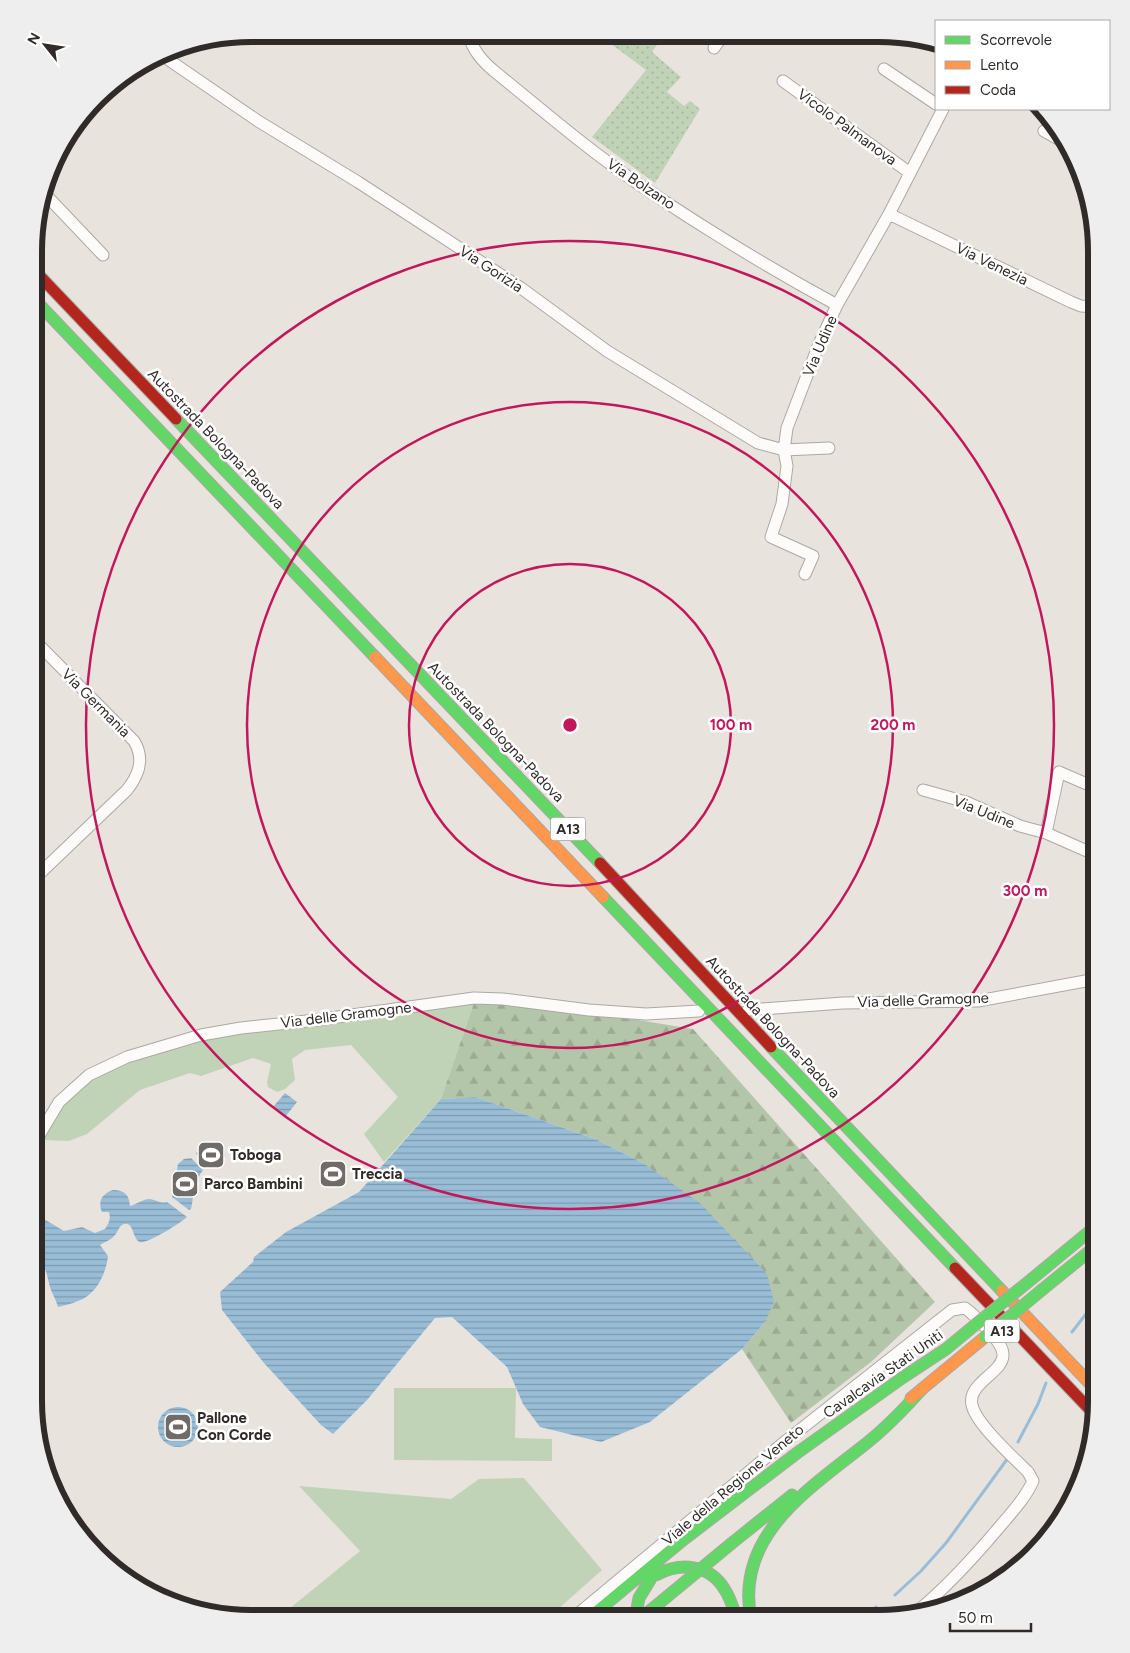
<svg xmlns="http://www.w3.org/2000/svg" width="1130" height="1653" font-family="Figtree,sans-serif">
<style>
.green{fill:#c1d3b6}
.forest{fill:url(#forest-firs)}
.park{fill:url(#park-dots)}
.water{fill:url(#water-rules)}
.lines{fill:none;stroke-linecap:round;stroke-linejoin:round}
.stream{stroke:#99bdd7;stroke-width:3}
.street-casing{stroke:#aca8a4;stroke-width:13}
.fast-casing{stroke:#aca8a4;stroke-width:13}
.slow-casing{stroke:#aca8a4;stroke-width:13}
.jam-casing{stroke:#aca8a4;stroke-width:13}
.street{stroke:#fcfbfa;stroke-width:11}
.fast{stroke:#63d668;stroke-width:11}
.slow{stroke:#ff974d;stroke-width:11}
.jam{stroke:#b3261e;stroke-width:11}
.fast-bridge-casing{stroke:#aca8a4;stroke-width:13;stroke-linecap:butt}
.fast-bridge{stroke:#63d668;stroke-width:11}
.ring{fill:none;stroke:#c2185b;stroke-width:2.5}
.labels{text-anchor:middle;dominant-baseline:central;stroke-width:5;stroke-linejoin:round;paint-order:stroke}
.shield{fill:#fff;stroke:#6e6b68;stroke-width:1}
.shield-label{font-size:14px;font-weight:bold;fill:#302b28}
.street-label{font-size:15px;fill:#302b28;stroke:#fff}
.poi-label{font-size:15px;font-weight:bold;fill:#302b28;stroke:#fff;text-anchor:start}
.rim{fill:none;stroke:#302b28;stroke-width:6}
.centre{fill:#c2185b;stroke:#fff;stroke-width:2.5}
.ring-label{font-size:15px;text-anchor:middle;font-weight:bold;fill:#c2185b;stroke:#fff;stroke-width:5;stroke-linejoin:round;paint-order:stroke}
</style>
<defs>
<pattern id="forest-firs" width="22" height="20" patternUnits="userSpaceOnUse" patternTransform="scale(1.25)"><rect width="22" height="20" fill="#b4c6a9"/><path d="M5 1l3.5 6h-7zM16 11l3.5 6h-7z" fill="#9baa91"/></pattern>
<pattern id="park-dots" width="8" height="8" patternUnits="userSpaceOnUse" patternTransform="scale(1.25)"><rect width="8" height="8" fill="#c1d3b6"/><path d="M2 2h.1M6 6h.1" fill="none" stroke="#a6b59c" stroke-width="1.8" stroke-linecap="round"/></pattern>
<pattern id="water-rules" width="6" height="5" patternUnits="userSpaceOnUse" patternTransform="scale(1.25)"><rect width="6" height="5" fill="#99bdd7"/><path d="M0 2.5h6" fill="none" stroke="#7d9aae"/></pattern>
</defs>
<rect width="100%" height="100%" fill="#e9e3de"/>
<path class="green" d="M475 1000 441 1099 384 1162 364 1134 398 1097 351 1045 305 1050 292 1059 295 1080 285 1089 277 1092 268 1087 267 1082 271 1064 253 1058 201 1076 190 1073 140 1090 87 1134 69 1141 43 1140 64 1105 90 1079 127 1054 202 1036Z
M394 1388H516L515 1438 552 1439V1461L394 1460Z
M524 1478 602 1570 548 1618H278L360 1551 299 1486 451 1499 479 1479Z"/>
<path class="forest" d="M475 1000 534 1003 693 1029 935 1302 871 1362 791 1423 742 1349 765 1322 643 1163 595 1139 475 1097 441 1099Z"/>
<path class="park" d="M599 35H658L662 38 652 52 681 77 667 92 684 106 690 101 700 109 655 183 592 137 646 70Z"/>
<path class="water" d="M285 1093 297 1102 285 1117 273 1107Z
M475 1097 595 1139 643 1163 700 1203 767 1274 774 1302 765 1322 742 1349 650 1422 601 1442 540 1427 523 1404 507 1367 452 1317 435 1318 367 1400 333 1434 321 1425 264 1363 222 1310 220 1292 253 1262 254 1257 286 1232 359 1192 441 1099Z
M224 1145 225 1157H219L202 1163 196 1153 212 1146Z
M191 1158 203 1170C192 1185 195 1192 191 1209L189 1210 172 1197 178 1164 184 1159Z
M329 1163 344 1171 336 1185 321 1177Z
M113 1190C125 1190 129 1195 130 1206 137 1204 143 1199 150 1199 157 1200 160 1204 167 1202L187 1217C182 1222 146 1245 140 1242 132 1239 134 1221 124 1224 118 1226 118 1233 114 1236 111 1240 104 1242 100 1245L108 1256C106 1274 96 1295 78 1301 71 1304 65 1305 58 1307 56 1299 52 1294 50 1287 46 1273 48 1268 34 1259V1213L64 1231 82 1227 95 1233 105 1229C109 1223 111 1219 109 1212H102C97 1201 103 1193 113 1190Z
M158 1427a20 20 0 1 1 40 0a20 20 0 1 1-40 0Z"/>
<g class="lines">
<path class="stream" d="M1072 1332 1096 1301
M1018 1442 1038 1404 1046 1383
M895 1595 921 1571 946 1543 1008 1458
M861 1619 876 1607"/>
<g class="street-casing">
<path id="street" d="M468 34C473 50 481 60 494 71 541 109 587 149 637 183 702 227 769 268 837 305
M714 48 723 35
M163 56 258 121 358 182 521 288 607 351 758 443 784 450 829 448
M884 69 936 104
M783 81 910 173
M1044 131 1062 141
M45 194 103 255
M889 214 1071 302 1081 306 1096 307
M805 574 813 556 771 537 782 504 787 466 784 450 787 428 819 344 837 305 889 214 943 109
M923 790 966 802 1020 826 1046 833 1096 855
M1046 833 1059 772 1096 788
M35 878 127 790C139 775 145 759 134 741L35 641
M748 1010 843 1003 978 1001 1096 979
M34 1144 59 1102 89 1075 127 1057 201 1035 241 1028 316 1020 474 998 503 999 589 1010 646 1014 699 1011
M573 1618 787 1440 952 1310 965 1308C975 1315 982 1324 990 1332 995 1338 1003 1346 1003 1355 1003 1373 967 1383 972 1405 976 1424 1013 1457 1028 1472L1033 1481C1026 1497 1013 1511 1002 1524 976 1555 950 1584 919 1610"/>
</g>
<g class="fast-casing">
<path id="fast" d="M36 301 375 657
M176 419 600 863
M603 897 955 1268
M771 1047 1002 1291
M1033 1278 1096 1226
M1043 1289 1096 1246
M732 1543 792 1495
M656 1575C680 1562 710 1564 725 1590 731 1599 733 1609 737 1619
M589 1618 683 1540 797 1453 902 1378 946 1349 975 1325
M635 1619 639 1598 650 1580
M751 1619C734 1534 811 1488 868 1442 888 1426 905 1408 922 1389"/>
</g>
<g class="slow-casing">
<path id="slow" d="M375 657 603 897
M1002 1291 1096 1390
M911 1398 985 1337"/>
</g>
<g class="jam-casing">
<path id="jam" d="M36 272 176 419
M600 863 771 1047
M955 1268 1096 1416"/>
</g>
<use href="#street" class="street"/>
<use href="#fast" class="fast"/>
<use href="#slow" class="slow"/>
<use href="#jam" class="jam"/>
<g class="fast-bridge-casing">
<path id="fast-bridge" d="M975 1325 1033 1278
M985 1337 1043 1289
M640 1619 732 1543"/>
</g>
<use href="#fast-bridge" class="fast-bridge"/>
</g>
<g class="ring">
<circle cx="570" cy="725" r="161"/>
<circle cx="570" cy="725" r="323"/>
<circle cx="570" cy="725" r="484"/>
</g>
<defs>
<g id="stadium-square" transform="scale(1.4375)"><rect x="-9" y="-9" width="18" height="18" rx="4" fill="#716b68" stroke="#fff"/><path d="M0-5a6.5 5 0 1 0 0 10a6.5 5 0 1 0 0-10ZM-3.5-1.8h7v3.6h-7Z" fill="#fff"/></g>
</defs>
<g fill-rule="evenodd">
<use href="#stadium-square" x="211" y="1155"/>
<use href="#stadium-square" x="333" y="1174"/>
<use href="#stadium-square" x="185" y="1184"/>
<use href="#stadium-square" x="178" y="1427"/>
</g>
<g class="labels">
<g class="shield">
<rect x="550.5" y="817.5" width="35" height="23" rx="4"/>
<rect x="984.5" y="1319.5" width="35" height="23" rx="4"/>
</g>
<g class="shield-label">
<text x="568" y="829">A13</text>
<text x="1002" y="1331">A13</text>
</g>
<g class="street-label">
<text transform="translate(847 127) rotate(36)">Vicolo Palmanova</text>
<text transform="translate(641 184) rotate(34)">Via Bolzano</text>
<text transform="translate(992 264) rotate(26)">Via Venezia</text>
<text transform="translate(491 269) rotate(33)">Via Gorizia</text>
<text transform="translate(820 346) rotate(-67)">Via Udine</text>
<text transform="translate(216 439) rotate(46)">Autostrada Bologna-Padova</text>
<text transform="translate(96 703) rotate(45)">Via Germania</text>
<text transform="translate(496 732) rotate(46)">Autostrada Bologna-Padova</text>
<text transform="translate(984 812) rotate(22)">Via Udine</text>
<text transform="translate(923 1000) rotate(-2)">Via delle Gramogne</text>
<text transform="translate(346 1015) rotate(-7)">Via delle Gramogne</text>
<text transform="translate(773 1027) rotate(47)">Autostrada Bologna-Padova</text>
<text transform="translate(883 1374) rotate(-35)">Cavalcavia Stati Uniti</text>
<text transform="translate(733 1485) rotate(-40)">Viale della Regione Veneto</text>
</g>
<g class="poi-label">
<text x="230" y="1155">Toboga</text>
<text x="352" y="1174">Treccia</text>
<text x="204" y="1184">Parco Bambini</text>
<text x="197" y="1418">Pallone<tspan x="197" dy="17">Con Corde</tspan></text>
</g>
</g>
<path d="M0 0H1130V1653H0ZM251 42H879A209 209 0 0 1 1088 251V1401A209 209 0 0 1 879 1610H251A209 209 0 0 1 42 1401V251A209 209 0 0 1 251 42Z" fill="#eee" fill-rule="evenodd"/>
<path class="rim" d="M251 42H879A209 209 0 0 1 1088 251V1401A209 209 0 0 1 879 1610H251A209 209 0 0 1 42 1401V251A209 209 0 0 1 251 42Z"/>
<circle cx="570" cy="725" r="8" class="centre"/>
<g class="ring-label">
<text x="731" y="730">100 m</text>
<text x="893" y="730">200 m</text>
<text x="1025" y="896">300 m</text>
</g>
<rect x="935" y="20" width="175" height="90" fill="#ffffff" stroke="#acaaa9"/>
<rect x="945" y="36" width="25" height="8" fill="#63d668" stroke="#acaaa9"/>
<text x="980" y="45" font-size="15" fill="#302b28">Scorrevole</text>
<rect x="945" y="61" width="25" height="8" fill="#ff974d" stroke="#acaaa9"/>
<text x="980" y="70" font-size="15" fill="#302b28">Lento</text>
<rect x="945" y="86" width="25" height="8" fill="#b3261e" stroke="#acaaa9"/>
<text x="980" y="95" font-size="15" fill="#302b28">Coda</text>
<g transform="translate(45 45) rotate(300)" stroke="#ffffff" stroke-width="4" paint-order="stroke">
<path d="M0-4L9 19L0 12L-9 19Z" fill="#302b28"/>
<text y="-8" font-size="14" font-weight="bold" text-anchor="middle" fill="#302b28">N</text>
</g>
<path d="M950 1623v8h81v-8" fill="none" stroke="#302b28" stroke-width="2.5"/>
<text x="958" y="1623" font-size="15" fill="#302b28" stroke="#ffffff" stroke-width="4" paint-order="stroke">50 m</text>
</svg>
